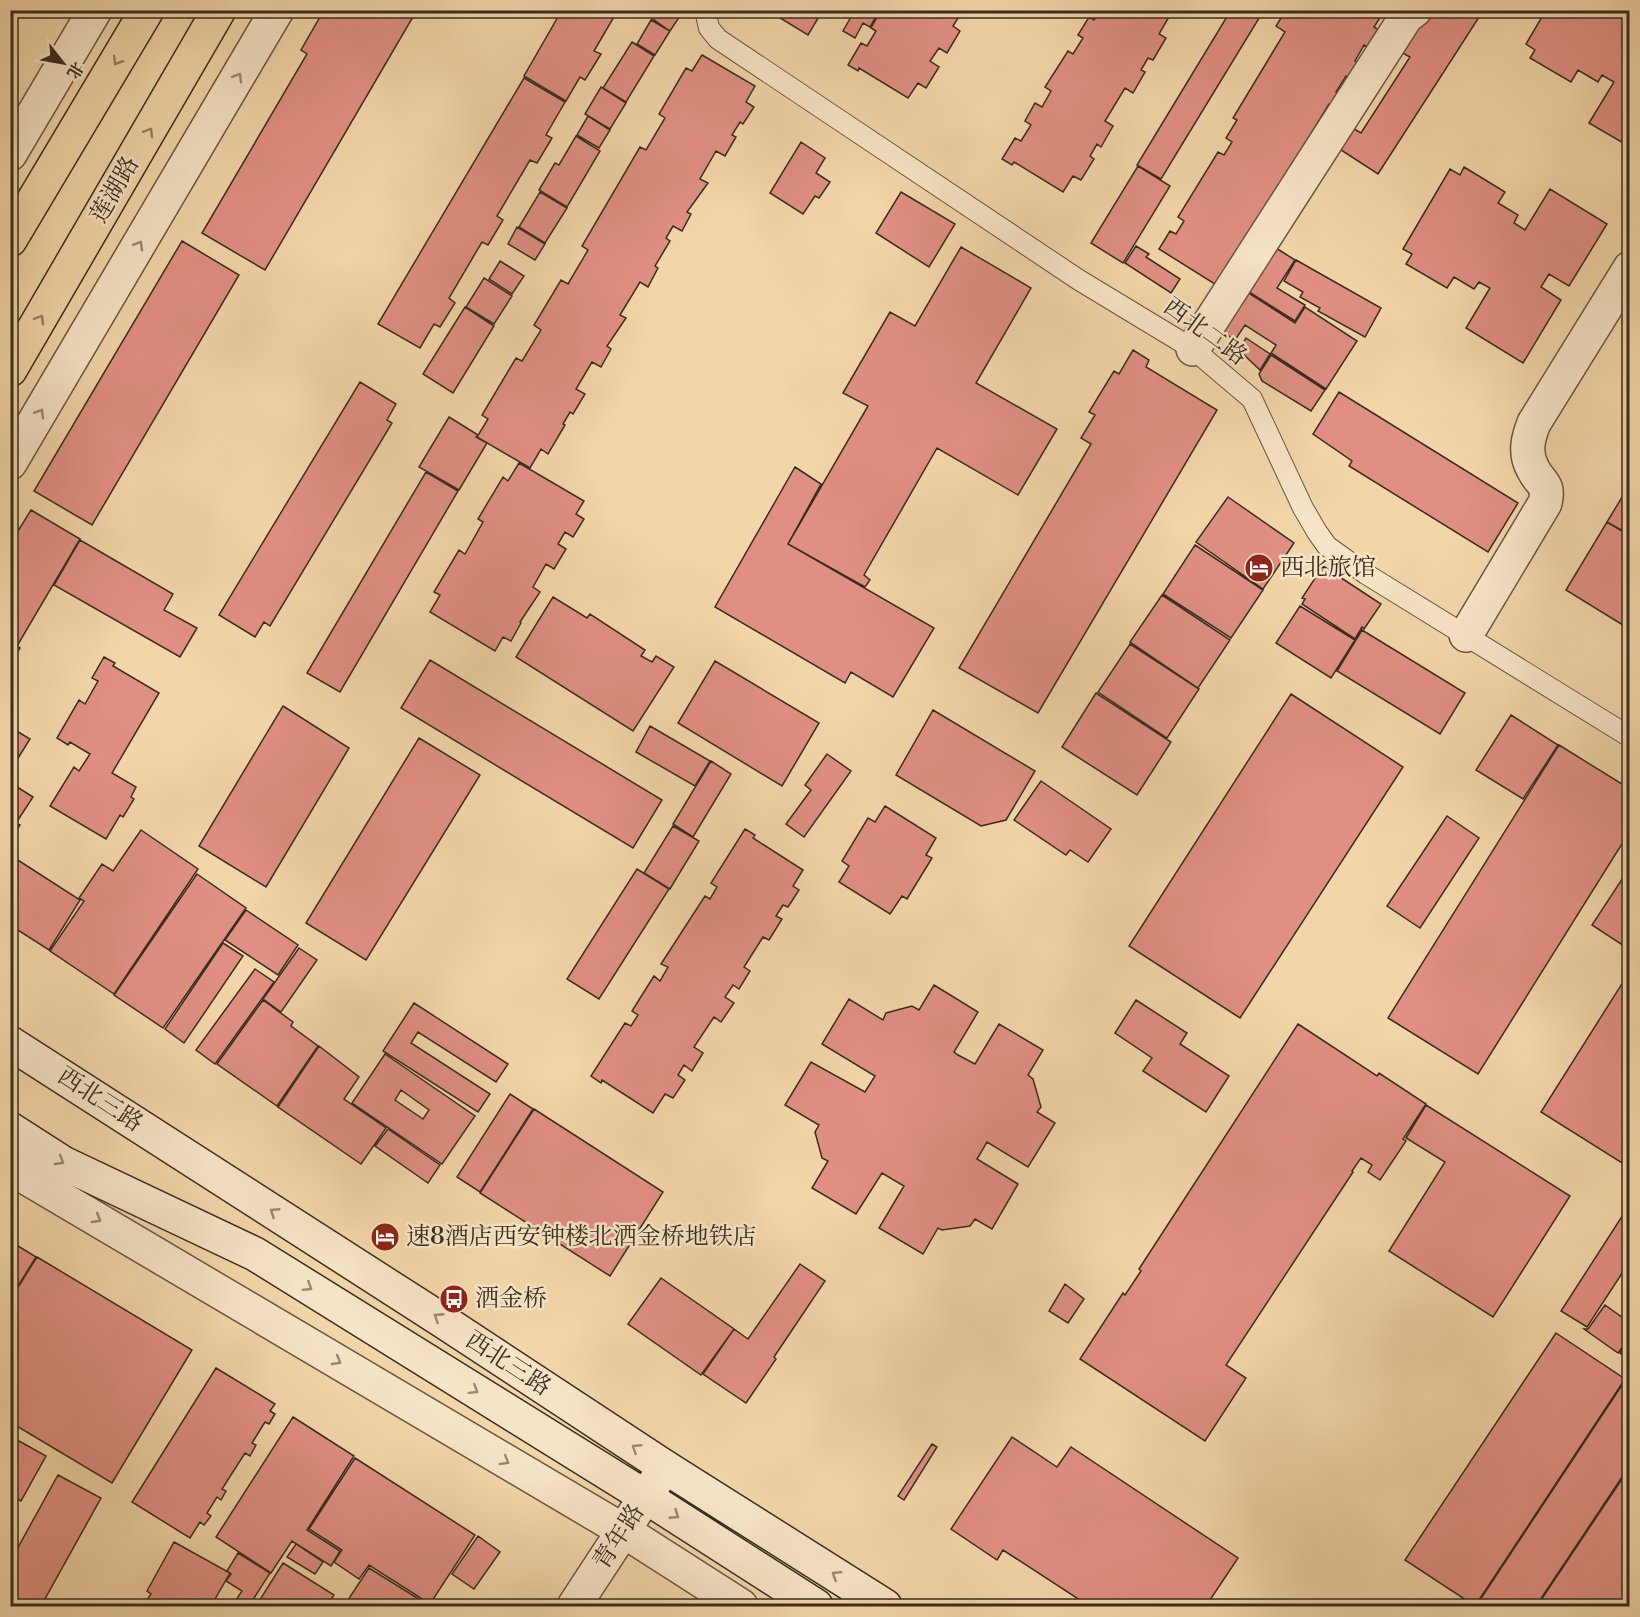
<svg xmlns="http://www.w3.org/2000/svg" width="1640" height="1617" font-family="'Libre Bodoni','Noto Serif SC',serif">
<style>
.building{fill:#e09082;stroke:#382d21;stroke-width:1.5;fill-rule:evenodd}
.lines{fill:none;stroke-linecap:round;stroke-linejoin:round}
.service-casing{stroke:#675743;stroke-width:22}
.minor-casing{stroke:#675743;stroke-width:36}
.tertiary-casing{stroke:#675743;stroke-width:36}
.secondary-casing{stroke:#382d21;stroke-width:36}
.primary-casing{stroke:#382d21;stroke-width:36}
.service{stroke:#f7e4c6;stroke-width:20}
.minor{stroke:#f7e4c6;stroke-width:33}
.tertiary{stroke:#f7e4c6;stroke-width:33}
.secondary{stroke:#f7e4c6;stroke-width:33}
.primary{stroke:#f3d6a8;stroke-width:33}
.oneway{stroke:#968264}
.oneway2{stroke:#988874}
.labels{text-anchor:middle;dominant-baseline:central;stroke-width:5;stroke-linejoin:round;paint-order:stroke}
.street-label{font-size:24px;fill:#382d21;stroke:#f7e4c6}
.poi-label{font-size:24px;fill:#382d21;stroke:#f7e4c6;text-anchor:start}
</style>
<rect width="100%" height="100%" fill="#f3d6a8"/>
<filter id="stains"><feTurbulence type="fractalNoise" baseFrequency=".00333" numOctaves="4"/><feColorMatrix values="0 0 0 0 .2 0 0 0 0 .09 0 0 0 0 .02 0 0 0 .5 -.17"/></filter>
<radialGradient id="worn" r=".72"><stop offset=".6" stop-color="#630" stop-opacity="0"/><stop offset="1" stop-color="#630" stop-opacity=".3"/></radialGradient>
<path class="building" d="M324 10H417L265 270 202 233 307 54 301 50Z
M562 10H618L594 51 601 54 585 80 580 77 566 101 524 76Z
M654 10H684L670 31 650 17Z
M767 10H823L808 35Z
M855 10H880L870 27 863 23 855 38 843 31Z
M881 10H963L953 26 960 31 947 53 939 48 930 61 939 67 926 88 918 83 908 98 859 68 858 71 848 65 861 43 867 46 876 31 871 28Z
M1100 10H1173L1159 34 1166 38 1153 60 1148 58 1141 70 1145 72 1133 93 1125 88 1105 121 1113 126 1101 147 1097 144 1090 156 1094 159 1081 180 1073 176 1063 192 1014 162 1012 165 1002 159 1015 138 1021 141 1031 125 1025 121 1035 103 1042 107 1051 91 1045 87 1068 51 1073 54 1083 38 1078 35 1089 17 1094 20Z
M1231 10H1264L1161 179 1137 165Z
M1286 10H1305L1309 13 1310 10H1378L1383 13 1374 27 1382 32 1371 49 1364 45 1355 61 1362 65 1353 81 1346 76 1336 92 1341 95 1334 107 1329 104 1218 286 1159 249 1170 231 1176 234 1184 221 1178 217 1218 152 1224 155 1232 142 1226 138 1237 120 1233 118 1285 32 1276 26Z
M1438 10 1483 11 1378 174 1338 148 1351 127 1361 133 1410 57 1401 52 1427 11 1434 16Z
M1546 10H1630V147L1589 123 1614 82 1602 75 1598 82 1578 70 1571 82 1530 58 1535 50 1526 44Z
M651 20 670 31 655 55 637 44Z
M632 42 654 56 626 102 603 88Z
M702 55 755 86 746 102 754 107 743 124 740 122 732 135 736 137 725 156 716 151 700 179 708 183 687 212 691 214 682 231 673 226 666 238 670 241 655 266 658 268 648 287 640 282 620 315 626 318 607 346 611 349 601 367 592 362 576 389 585 394 573 414 570 412 563 424 565 425 548 454 541 449 530 468 477 437 488 419 482 415 516 358 522 361 541 330 534 325 561 280 568 284 588 250 582 246 640 147 646 150 665 118 659 114 686 68 692 71Z
M524 78 565 102 546 135 552 138 537 163 530 160 497 216 503 220 488 245 482 242 449 298 455 303 440 327 434 324 420 348 378 324Z
M601 87 626 103 610 129 585 114Z
M588 116 610 130 599 148 577 135Z
M576 136 600 151 567 207 539 190 555 163 559 165Z
M801 142 825 158 816 173 830 182 819 198 815 196 803 214 770 193Z
M1138 166 1170 186 1123 263 1091 243Z
M1464 167 1505 192 1498 203 1518 215 1514 223 1525 230 1550 189 1607 224 1569 286 1549 274 1541 287 1561 300 1523 363 1466 328 1490 288 1479 282 1474 289 1454 277 1447 288 1406 264 1412 254 1403 249 1450 169 1460 175Z
M540 192 567 208 545 243 519 227Z
M901 192 955 224 929 267 876 233Z
M517 227 545 244 535 260 508 244Z
M182 241 239 275 92 525 34 491Z
M1136 246 1149 254 1146 257 1180 279 1171 293 1125 263Z
M961 247 1031 288 976 383 1057 429 1018 495 937 448 864 575 870 580 865 587 788 544 868 406 843 393 890 312 915 326Z
M1276 248 1295 260 1277 288 1305 305 1295 321 1249 292Z
M1296 260 1381 308 1365 337 1318 311 1320 308 1300 297 1303 292 1284 281Z
M500 261 524 276 512 294 489 279Z
M484 278 512 296 494 324 466 307Z
M1238 286 1295 323 1305 307 1357 341 1326 389 1271 353 1276 345 1245 325 1235 340 1219 330Z
M465 307 494 326 453 393 423 374Z
M1246 338 1270 354 1260 370 1239 350Z
M1133 350 1149 360 1146 367 1217 410 1038 713 959 668 1091 444 1081 438 1095 415 1089 412 1114 371 1119 374Z
M1271 355 1325 390 1311 411 1262 381 1259 374Z
M360 382 396 404 387 420 392 423 270 626 264 622 255 637 219 615Z
M1339 392 1518 503 1488 552 1349 466 1352 461 1313 434Z
M449 417 478 435 476 437 487 443 459 490 419 467Z
M519 463 584 501 576 514 584 519 573 537 565 532 558 544 566 549 554 569 546 564 533 587 540 592 520 622 521 623 511 641 503 637 495 651 430 612 440 595 434 592 459 550 465 554 483 522 478 519 503 477 508 481Z
M795 467 821 484 788 544 934 628 893 697 851 672 845 683 715 607Z
M426 472 458 491 340 692 307 673Z
M1630 484V535L1607 522Z
M1228 497 1294 543 1263 589 1196 542Z
M31 510 80 539 17 646 20 648 10 664V544Z
M1607 522 1630 536V622L1626 627 1566 590Z
M80 540 173 594 164 610 197 628 180 657 54 585Z
M1195 545 1263 590 1231 638 1163 594Z
M1323 566 1381 604 1364 629 1362 627 1355 639 1302 604 1305 599 1302 598Z
M1162 595 1230 640 1198 688 1130 642Z
M553 597 587 618 590 614 645 650 641 656 652 662 656 656 674 667 633 731 516 657Z
M1300 606 1355 640 1331 678 1276 643Z
M1362 630 1465 693 1440 734 1337 671Z
M1130 644 1199 689 1167 738 1098 692Z
M104 657 115 663 113 666 159 693 112 773 136 787 131 797 134 799 123 817 120 815 106 839 50 806 74 767 79 771 90 754 70 742 68 745 57 738 79 700 85 704 98 681 92 678Z
M430 660 662 800 633 848 401 708Z
M715 661 819 723 782 786 678 723Z
M1096 693 1171 742 1137 795 1062 747Z
M1291 694 1403 767 1240 1018 1129 946Z
M283 706 349 748 266 887 199 846Z
M933 710 1035 771 1006 820 981 826 896 775Z
M1511 715 1558 745 1523 799 1476 770Z
M650 726 710 761 695 786 636 752Z
M10 727 30 739 10 771Z
M419 738 480 775 366 960 306 923Z
M1559 745 1630 789V831L1478 1074 1388 1018Z
M827 754 851 771 804 837 786 824 811 790 805 785Z
M711 761 731 774 693 837 673 824Z
M1041 781 1111 829 1088 862 1070 850 1066 855 1014 820Z
M14 785 33 797 16 823 20 825 10 840V790Z
M885 806 936 838 926 855 932 858 907 899 902 896 890 914 839 882 849 866 842 861 868 818 875 822Z
M1447 816 1479 838 1420 928 1387 906Z
M673 826 699 841 670 889 644 873Z
M745 829 755 835 753 838 803 870 793 886 799 890 788 907 783 905 776 916 782 919 769 940 763 937 744 967 750 971 739 989 733 985 725 997 734 1003 721 1022 714 1017 694 1047 703 1053 692 1071 684 1065 678 1075 685 1080 673 1098 665 1094 653 1113 602 1080 601 1083 591 1076 625 1023 631 1026 638 1015 632 1011 654 976 660 981 668 967 661 964 705 896 710 899 717 887 711 883Z
M141 830 198 869 114 994 50 951 84 901 79 898 102 864 113 871Z
M10 855 80 900 49 950 10 925Z
M1630 867V938L1624 946 1592 925Z
M637 869 669 889 599 999 567 979Z
M197 874 246 908 163 1028 114 995Z
M246 910 298 945 278 975 225 940Z
M223 943 243 956 184 1043 165 1029Z
M299 948 317 960 281 1012 263 999Z
M255 969 274 982 215 1064 196 1050Z
M1630 971V1168L1541 1112Z
M934 985 978 1012 954 1052 958 1055 975 1064 999 1024 1043 1050 1028 1075 1033 1079 1041 1107 1037 1112 1055 1123 1028 1167 987 1142 977 1159 1018 1184 992 1229 975 1219 970 1226 942 1230 938 1228 923 1254 879 1228 904 1186 882 1173 856 1214 812 1188 828 1161 822 1158 815 1132 819 1125 785 1105 811 1062 865 1092 875 1076 822 1044 849 999 883 1020 886 1013 912 1006 919 1010Z
M263 1000 293 1022 291 1026 318 1046 277 1106 217 1064Z
M1136 1000 1187 1033 1180 1044 1229 1076 1206 1112 1143 1071 1152 1058 1115 1033Z
M414 1003 508 1064 496 1082 418 1032 411 1043 490 1094 478 1112 383 1051Z
M1298 1024 1377 1076 1379 1073 1426 1104 1403 1139 1406 1141 1380 1180 1368 1172 1372 1165 1361 1158 1352 1171 1353 1172 1226 1365 1246 1378 1205 1441 1080 1359 1123 1293 1125 1295 1141 1271 1139 1269Z
M319 1046 359 1077 344 1099 386 1128 361 1164 278 1107Z
M385 1054 475 1116 442 1164 352 1103ZM401 1090 429 1110 423 1119 395 1100Z
M510 1094 533 1109 480 1192 457 1177Z
M1426 1105 1570 1196 1493 1317 1389 1251 1445 1162 1406 1138Z
M534 1109 663 1192 610 1276 480 1193Z
M388 1129 440 1165 428 1183 375 1146Z
M1630 1204V1261L1587 1327 1561 1311Z
M10 1241 36 1257 10 1299Z
M37 1257 192 1350 112 1483 10 1422V1300Z
M800 1264 825 1281 774 1357 776 1359 746 1403 703 1374 734 1329 748 1339Z
M661 1278 734 1329 701 1375 628 1324Z
M1065 1284 1084 1299 1068 1323 1049 1311Z
M1605 1305 1630 1323V1337L1618 1353 1584 1329H1588Z
M1556 1333 1625 1379 1475 1606 1405 1560Z
M1630 1340V1360L1620 1353Z
M216 1368 275 1404 270 1411 275 1414 269 1424 265 1422 252 1443 256 1445 250 1456 245 1453 222 1489 226 1491 221 1500 217 1497 207 1513 211 1516 204 1525 200 1522 190 1538 132 1502Z
M1626 1379 1630 1382V1465L1536 1606H1476Z
M293 1417 354 1456 307 1530 340 1551 331 1566 292 1541 271 1573 216 1537Z
M10 1436 46 1456 21 1501 10 1495Z
M1012 1437 1057 1467 1071 1447 1238 1558 1206 1606H1089L1003 1550 997 1560 951 1529Z
M932 1444 937 1447 904 1500 898 1496Z
M355 1458 475 1535 430 1604 369 1565 359 1579 334 1562 342 1550 309 1529Z
M1630 1467V1606H1537Z
M58 1475 101 1498 41 1606H10V1562Z
M478 1536 500 1552 474 1589 452 1574Z
M174 1542 230 1573 211 1606H143L151 1594 147 1591Z
M296 1544 323 1562 315 1574 287 1557Z
M238 1553 270 1573 249 1606H232L242 1591 226 1581 231 1574 227 1571Z
M283 1563 334 1595 327 1606H256Z
M369 1568 430 1606H344Z"/>
<g class="lines">
<g class="service-casing">
<path id="service" d="M705 10 709 28 718 39 1079 280 1193 349 1252 399 1303 508 1317 532 1327 546 1366 574 1630 737"/>
</g>
<g class="minor-casing">
<path id="minor" d="M10 154 95 10
M1193 349 1406 17 1415 10
M10 463 277 10
M1466 635 1545 503C1550 483 1540 484 1533 469 1524 453 1528 438 1534 423L1630 268
M10 1168 624 1531 741 1606"/>
</g>
<g class="tertiary-casing">
<path id="tertiary" d="M574 1606 665 1467"/>
</g>
<g class="secondary-casing">
<path id="secondary" d="M10 1043 443 1321 665 1467 885 1606
M10 1129 63 1163 255 1254 646 1497 816 1606"/>
</g>
<g class="primary-casing">
<path id="primary" d="M10 240 147 10
M10 370 219 10"/>
</g>
<use href="#service" class="service"/>
<use href="#minor" class="minor"/>
<use href="#tertiary" class="tertiary"/>
<use href="#secondary" class="secondary"/>
<use href="#primary" class="primary"/>
</g>
<defs><path id="oneway-chevron" d="M-2-3.5L2.5 0L-2 3.5" fill="none" stroke-width="1.6" stroke-linecap="round" stroke-linejoin="round" transform="scale(1.5)"/></defs>
<g class="oneway">
<use href="#oneway-chevron" transform="translate(117 61) rotate(121)"/>
<use href="#oneway-chevron" transform="translate(149 132) rotate(-60)"/>
<use href="#oneway-chevron" transform="translate(40 319) rotate(-60)"/>
</g>
<g class="oneway2">
<use href="#oneway-chevron" transform="translate(238 77) rotate(-59)"/>
<use href="#oneway-chevron" transform="translate(139 245) rotate(-59)"/>
<use href="#oneway-chevron" transform="translate(40 413) rotate(-59)"/>
<use href="#oneway-chevron" transform="translate(60 1161) rotate(31)"/>
<use href="#oneway-chevron" transform="translate(274 1212) rotate(-147)"/>
<use href="#oneway-chevron" transform="translate(97 1219) rotate(31)"/>
<use href="#oneway-chevron" transform="translate(308 1287) rotate(32)"/>
<use href="#oneway-chevron" transform="translate(438 1317) rotate(-147)"/>
<use href="#oneway-chevron" transform="translate(337 1361) rotate(31)"/>
<use href="#oneway-chevron" transform="translate(474 1390) rotate(32)"/>
<use href="#oneway-chevron" transform="translate(636 1448) rotate(-147)"/>
<use href="#oneway-chevron" transform="translate(505 1461) rotate(31)"/>
<use href="#oneway-chevron" transform="translate(675 1515) rotate(33)"/>
<use href="#oneway-chevron" transform="translate(836 1575) rotate(-148)"/>
</g>
<defs>
<g id="hotel-disc" transform="scale(1.5)"><circle r="9.5" fill="#8f2418" stroke="#f7e4c6"/><path d="M-6-4.5h1.5V1H6V5H4.5V3h-9V5H-6ZM-4 0a1.8 1.8 0 1 1 3.6 0ZM.5 0V-2.5h3Q6-2.5 6 0Z" fill="#fff"/></g>
<g id="bus-disc" transform="scale(1.5)"><circle r="9.5" fill="#8f2418" stroke="#f7e4c6"/><path d="M-5-6H5V4H4V6H2V4H-2V6H-4V4H-5ZM-3.5-4V0h7V-4ZM-3.5 1.2v1.5H-2V1.2ZM2 1.2v1.5H3.5V1.2Z" fill="#fff"/></g>
</defs>
<g fill-rule="evenodd">
<use href="#hotel-disc" x="1259" y="568"/>
<use href="#hotel-disc" x="385" y="1237"/>
<use href="#bus-disc" x="454" y="1299"/>
</g>
<g class="labels">
<g class="street-label">
<text transform="translate(115 190) rotate(-60)">莲湖路</text>
<text transform="translate(1205 332) rotate(36)">西北二路</text>
<text transform="translate(100 1100) rotate(33)">西北三路</text>
<text transform="translate(508 1364) rotate(33)">西北三路</text>
<text transform="translate(619 1537) rotate(-57)">青年路</text>
</g>
<g class="poi-label">
<text x="1280" y="568">西北旅馆</text>
<text x="406" y="1237">速8酒店西安钟楼北洒金桥地铁店</text>
<text x="475" y="1299">洒金桥</text>
</g>
</g>
<rect width="1640" height="1617" fill="none" stroke="#f3d6a8" stroke-width="36"/>
<rect x="12" y="12" width="1616" height="1593" fill="none" stroke="#382d21" stroke-width="3"/>
<rect x="18" y="18" width="1604" height="1581" fill="none" stroke="#382d21" stroke-width="1.5"/>
<g transform="translate(63 63) rotate(121)" stroke="#f7e4c6" stroke-width="4.5" paint-order="stroke">
<path d="M0-4.5L10 22L0 15L-10 22Z" fill="#382d21"/>
<text y="-9" font-size="16" font-weight="bold" text-anchor="middle" fill="#382d21">北</text>
</g>
<rect width="100%" height="100%" filter="url(#stains)"/>
<rect width="100%" height="100%" fill="url(#worn)"/>
</svg>
